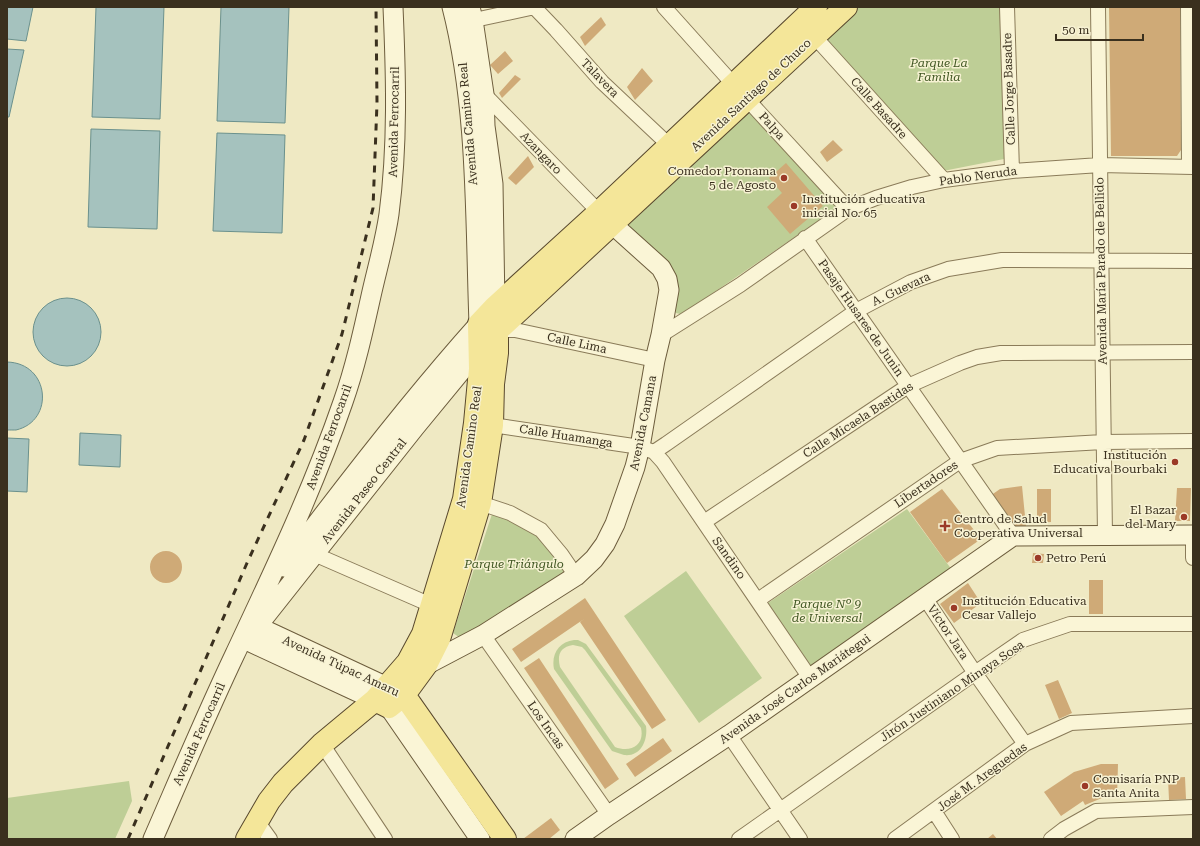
<svg xmlns="http://www.w3.org/2000/svg" width="1200" height="846" font-family="'Roboto Serif',serif">
<style>
.green{fill:#bece96;fill-rule:evenodd}
.water{fill:#a5c2be;stroke:#6b918d}
.building{fill:#cfaa77}
.lines{fill:none;stroke-linecap:round;stroke-linejoin:round}
.street-casing{stroke:#8a7b59;stroke-width:16}
.secondary-casing{stroke:#6c5c3c;stroke-width:21}
.primary-casing{stroke:#58482d;stroke-width:24}
.street{stroke:#faf5d6;stroke-width:14}
.secondary{stroke:#faf5d6;stroke-width:19}
.primary{stroke:#f4e699;stroke-width:22}
.rail{stroke:#3a301e;stroke-width:3;stroke-dasharray:7 7;stroke-linecap:butt}
.poi-dot{fill:#9b3927;stroke:#f7f2d3;stroke-width:1.5}
.labels{text-anchor:middle;dominant-baseline:central;stroke-width:3;stroke-linejoin:round;paint-order:stroke}
.park-label{font-size:12px;font-style:italic;fill:#415723;stroke:#f7f2d3}
.street-label{font-size:12px;fill:#3a301e;stroke:#f7f2d3}
.poi-label{font-size:12px;fill:#3a301e;stroke:#f7f2d3;text-anchor:start}
</style>
<rect width="100%" height="100%" fill="#efe9c3"/>
<path class="green" d="M857 7H1001L1004 159 943 171 824 36Z
M748 110 837 208 684 313 680 314 676 313 626 224Z
M907 509 952 570 812 671 768 603Z
M492 514 518 524 536 534 570 571 463 640 453 633Z
M686 571 762 678 699 723 624 616Z
M574 640H578L586 644 646 726C648 740 641 757 624 755 620 754 616 752 612 751L554 669C551 654 559 642 574 640ZM573 645 582 647 585 650 641 728C645 746 630 753 615 747L560 667C557 655 560 647 573 645Z
M129 781 132 801 115 839H7V798Z"/>
<path class="water" d="M7 7H33L26 41 7 39Z
M96 7H164L160 119 92 117Z
M221 7H289L285 123 217 121Z
M7 49 24 50 9 117H7Z
M91 129 160 131 157 229 88 227Z
M217 133 285 135 282 233 213 231Z
M33 332a34 34 0 1 1 68 0a34 34 0 1 1-68 0Z
M7 362C50 363 55 421 16 430 14 430 10 430 7 430Z
M80 433 121 435 120 467 79 465Z
M7 438 29 439 27 492 7 491Z"/>
<path class="building" d="M1109 7H1180L1181 150 1177 156H1111Z
M601 17 606 25 585 46 580 37Z
M505 51 513 61 498 74 490 65Z
M642 68 653 81 635 100 627 87Z
M515 75 521 79 502 98 499 93Z
M833 140 843 150 827 162 820 152Z
M528 156 534 167 516 185 508 178Z
M786 163 823 206 790 234 767 207 782 193 769 178Z
M1022 486 1026 526 1015 527 990 496 1000 489Z
M1177 488H1191L1190 521H1175Z
M942 489 981 539 947 563 910 512Z
M1037 489H1051V522L1037 523Z
M150 567a16 16 0 1 1 32 0a16 16 0 1 1-32 0Z
M1033 553 1044 554 1043 563H1032Z
M1089 580H1103V614H1089Z
M968 583 981 603 954 623 940 604Z
M585 598 666 720 652 729 580 622 584 619 521 662 512 649Z
M539 658 619 779 605 789 524 668Z
M1058 680 1072 713 1059 719 1045 685Z
M663 738 672 751 635 777 626 764Z
M1101 764H1118L1117 798H1102L1085 805 1083 801 1061 816 1044 792 1074 772Z
M1185 777 1186 799 1169 800 1168 778Z
M551 818 560 830 549 839H523Z
M993 834 997 839H987Z"/>
<g class="lines">
<g class="street-casing">
<path id="street" d="M534 7 556 30 602 82 670 146
M664 7 734 85 848 209
M1007 7 1012 171
M1098 7 1105 536
M1188 7 1189 167
M465 22 535 7
M814 36 944 180
M484 94 599 212
M805 238 1013 536
M498 330H515L655 360
M661 335 740 285 848 209 876 198 912 187 944 180 1012 171 1100 165 1193 167
M492 425 640 447 654 452 663 462 810 678
M654 452 666 444 856 311 911 282 948 269 1002 260 1193 261
M480 503 510 513 541 530 561 554 576 576
M704 522 908 386 960 363 977 357 1001 353 1193 352
M1193 535V558
M314 554 431 605
M925 598 975 673 1025 744
M758 600 960 461 997 448 1103 442 1193 441
M483 635 609 815
M729 735 800 839
M322 744 385 839
M934 811 952 839
M257 821 270 839
M739 839 975 673 1023 640 1070 624H1193
M895 839 1025 744 1071 723 1193 716
M1051 839 1064 829 1096 811 1193 807"/>
</g>
<g class="secondary-casing">
<path id="secondary" d="M470 7 473 20 484 94 485 126 493 184 495 307
M284 567C346 484 410 401 479 324 475 219 478 109 452 7
M250 623 387 687
M255 629 415 427 480 348
M246 640 375 700
M420 664 426 665 483 635 576 576 594 559 605 544 615 524 635 467 640 447 655 360 661 335 669 290 667 279 661 268 601 214
M389 707 480 839
M153 839C180 777 206 715 235 654 274 571 313 489 343 402 355 368 363 332 371 296 377 269 385 242 389 214 398 145 396 76 393 7
M575 839 609 815 729 735 1013 536 1193 535"/>
</g>
<g class="primary-casing">
<path id="primary" d="M480 348 498 330 846 7
M390 688 404 695 505 839
M375 700 389 707 404 695 426 665 439 639 480 503 492 425 493 384 497 353V323
M247 839 269 801 283 783 322 744 375 700 408 662 423 634 464 499 475 423 480 369 479 324 495 307 599 212 816 7"/>
</g>
<use href="#street" class="street"/>
<use href="#secondary" class="secondary"/>
<use href="#primary" class="primary"/>
<path class="rail" d="M128 839 247 563 304 440 342 334 373 208 377 103 376 7"/>
</g>
<g class="poi-dot">
<circle cx="784" cy="178" r="4"/>
<circle cx="794" cy="206" r="4"/>
<circle cx="1175" cy="462" r="4"/>
<circle cx="1184" cy="517" r="4"/>
<path d="M943 520h4v4h4v4h-4v4h-4v-4h-4v-4h4z"/>
<circle cx="1038" cy="558" r="4"/>
<circle cx="954" cy="608" r="4"/>
<circle cx="1085" cy="786" r="4"/>
</g>
<g class="labels">
<g class="park-label">
<text x="939" y="63">Parque La<tspan x="939" dy="14">Familia</tspan></text>
<text x="514" y="564">Parque Triángulo</text>
<text x="827" y="604">Parque Nº 9<tspan x="827" dy="14">de Universal</tspan></text>
</g>
<g class="street-label">
<text transform="translate(600 78) rotate(46)">Talavera</text>
<text transform="translate(1009 89) rotate(-92)">Calle Jorge Basadre</text>
<text transform="translate(751 95) rotate(-43)">Avenida Santiago de Chuco</text>
<text transform="translate(879 108) rotate(48)">Calle Basadre</text>
<text transform="translate(394 122) rotate(-89)">Avenida Ferrocarril</text>
<text transform="translate(468 124) rotate(-95)">Avenida Camino Real</text>
<text transform="translate(772 126) rotate(48)">Palpa</text>
<text transform="translate(541 153) rotate(46)">Azangaro</text>
<text transform="translate(978 176) rotate(-8)">Pablo Neruda</text>
<text transform="translate(1101 271) rotate(-91)">Avenida María Parado de Bellido</text>
<text transform="translate(901 289) rotate(-25)">A. Guevara</text>
<text transform="translate(861 318) rotate(55)">Pasaje Husares de Junin</text>
<text transform="translate(577 343) rotate(12)">Calle Lima</text>
<text transform="translate(858 420) rotate(-33)">Calle Micaela Bastidas</text>
<text transform="translate(643 423) rotate(-79)">Avenida Camana</text>
<text transform="translate(566 436) rotate(9)">Calle Huamanga</text>
<text transform="translate(329 437) rotate(-70)">Avenida Ferrocarril</text>
<text transform="translate(469 447) rotate(-82)">Avenida Camino Real</text>
<text transform="translate(926 484) rotate(-34)">Libertadores</text>
<text transform="translate(364 491) rotate(-52)">Avenida Paseo Central</text>
<text transform="translate(729 558) rotate(55)">Sandino</text>
<text transform="translate(948 632) rotate(56)">Víctor Jara</text>
<text transform="translate(341 666) rotate(25)">Avenida Túpac Amaru</text>
<text transform="translate(795 689) rotate(-35)">Avenida José Carlos Mariátegui</text>
<text transform="translate(952 691) rotate(-34)">Jirón Justiniano Minaya Sosa</text>
<text transform="translate(546 725) rotate(55)">Los Incas</text>
<text transform="translate(199 734) rotate(-66)">Avenida Ferrocarril</text>
<text transform="translate(982 777) rotate(-36)">José M. Areguedas</text>
</g>
<g class="poi-label">
<text x="776" y="171" text-anchor="end">Comedor Pronama<tspan x="776" dy="14">5 de Agosto</tspan></text>
<text x="802" y="199">Institución educativa<tspan x="802" dy="14">inicial No. 65</tspan></text>
<text x="1167" y="455" text-anchor="end">Institución<tspan x="1167" dy="14">Educativa Bourbaki</tspan></text>
<text x="1176" y="510" text-anchor="end">El Bazar<tspan x="1176" dy="14">del Mary</tspan></text>
<text x="954" y="519">Centro de Salud<tspan x="954" dy="14">Cooperativa Universal</tspan></text>
<text x="1046" y="558">Petro Perú</text>
<text x="962" y="601">Institución Educativa<tspan x="962" dy="14">Cesar Vallejo</tspan></text>
<text x="1093" y="779">Comisaría PNP<tspan x="1093" dy="14">Santa Anita</tspan></text>
</g>
</g>
<rect width="1200" height="846" fill="none" stroke="#3a301e" stroke-width="16"/>
<path d="M1056 34v6h87v-6" fill="none" stroke="#3a301e" stroke-width="2"/>
<text x="1062" y="34" font-size="12" fill="#3a301e" stroke="#f7f2d3" stroke-width="3" paint-order="stroke">50 m</text>
</svg>
